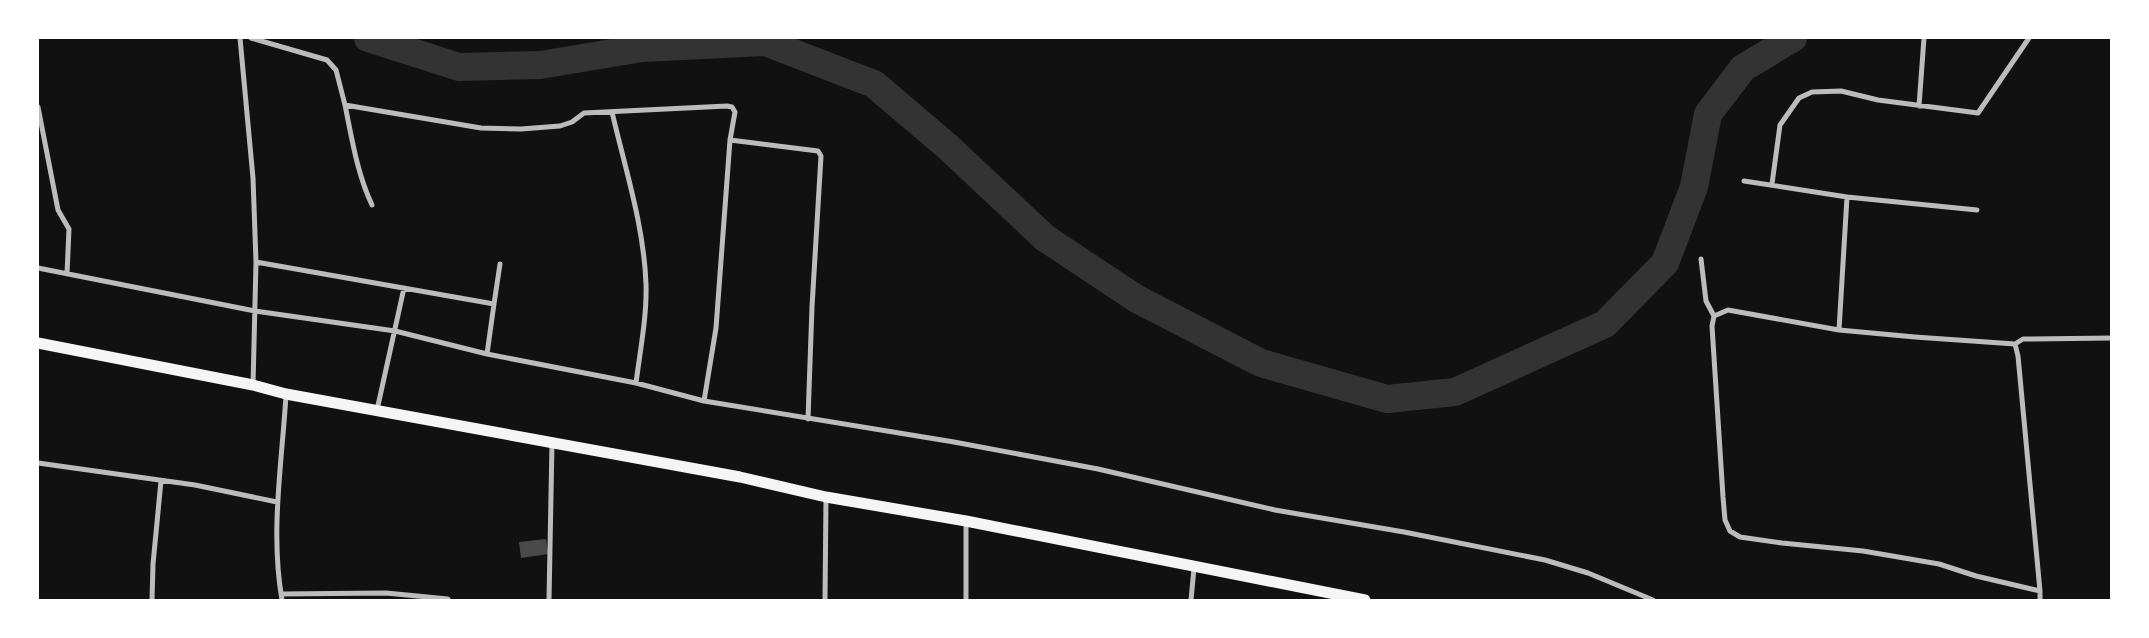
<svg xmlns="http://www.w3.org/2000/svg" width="2149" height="638" font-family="Figtree,sans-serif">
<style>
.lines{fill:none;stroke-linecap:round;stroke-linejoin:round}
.river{stroke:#333;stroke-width:28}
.building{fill:#4a4a4a}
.minor{stroke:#bcbcbc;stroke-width:5}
.trunk{stroke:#f5f5f5;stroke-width:11}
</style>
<rect width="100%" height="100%" fill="#111"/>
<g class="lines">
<path class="river" d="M368 38 459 67 540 65 642 48 765 42 874 84 948 147 1045 238 1137 299 1261 363 1387 399 1455 392 1605 324 1665 263 1694 187 1708 114 1743 68 1793 38"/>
</g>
<path class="building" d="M546 539 548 554 521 558 519 542Z"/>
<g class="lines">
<path class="minor" d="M240 38 253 178 256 262 253 385
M251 38 327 60 336 70 345 105 481 128 521 129 560 126 572 122 584 113 727 106 732 107 735 112 730 140
M345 105C352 139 357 173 372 205
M1919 106 1924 38
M38 107 58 210 69 229 67 274
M612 112C625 168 644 226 646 284 647 317 640 351 636 383
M1744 181 1847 197
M1772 184 1780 125 1799 98 1812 92 1841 91 1878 100 1978 113 2029 38
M1701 259 1706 301 1714 316 1712 326 1723 497 1725 520 1730 531 1740 537 1782 543 1863 551 1939 564 1976 576 2040 591V600
M256 262 494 304 500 264
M38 268 255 311 395 331 487 354 636 383 704 401 954 442 1098 469 1275 510 1404 532 1545 560 1588 573 1653 600
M1714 316 1728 310 1839 330 1915 337 2015 344 2018 356 2040 591
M1839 330 1847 197 1977 210
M2015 344 2023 339 2112 338
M487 354 494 304
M704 401 716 328 730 140 818 151 821 156 812 307 808 419
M377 410 404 288
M38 463 195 485 277 502
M966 521V600
M281 594 386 593 448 599
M152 600 153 564 161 481
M282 600C270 532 282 463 286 395
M549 600 552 443
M825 600 826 498
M1191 600 1194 568"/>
<path class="trunk" d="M38 343 253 385 286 394 740 477 826 497 966 521 1365 600"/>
</g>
<rect width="2149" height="638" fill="none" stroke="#ffffff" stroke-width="78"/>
</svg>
